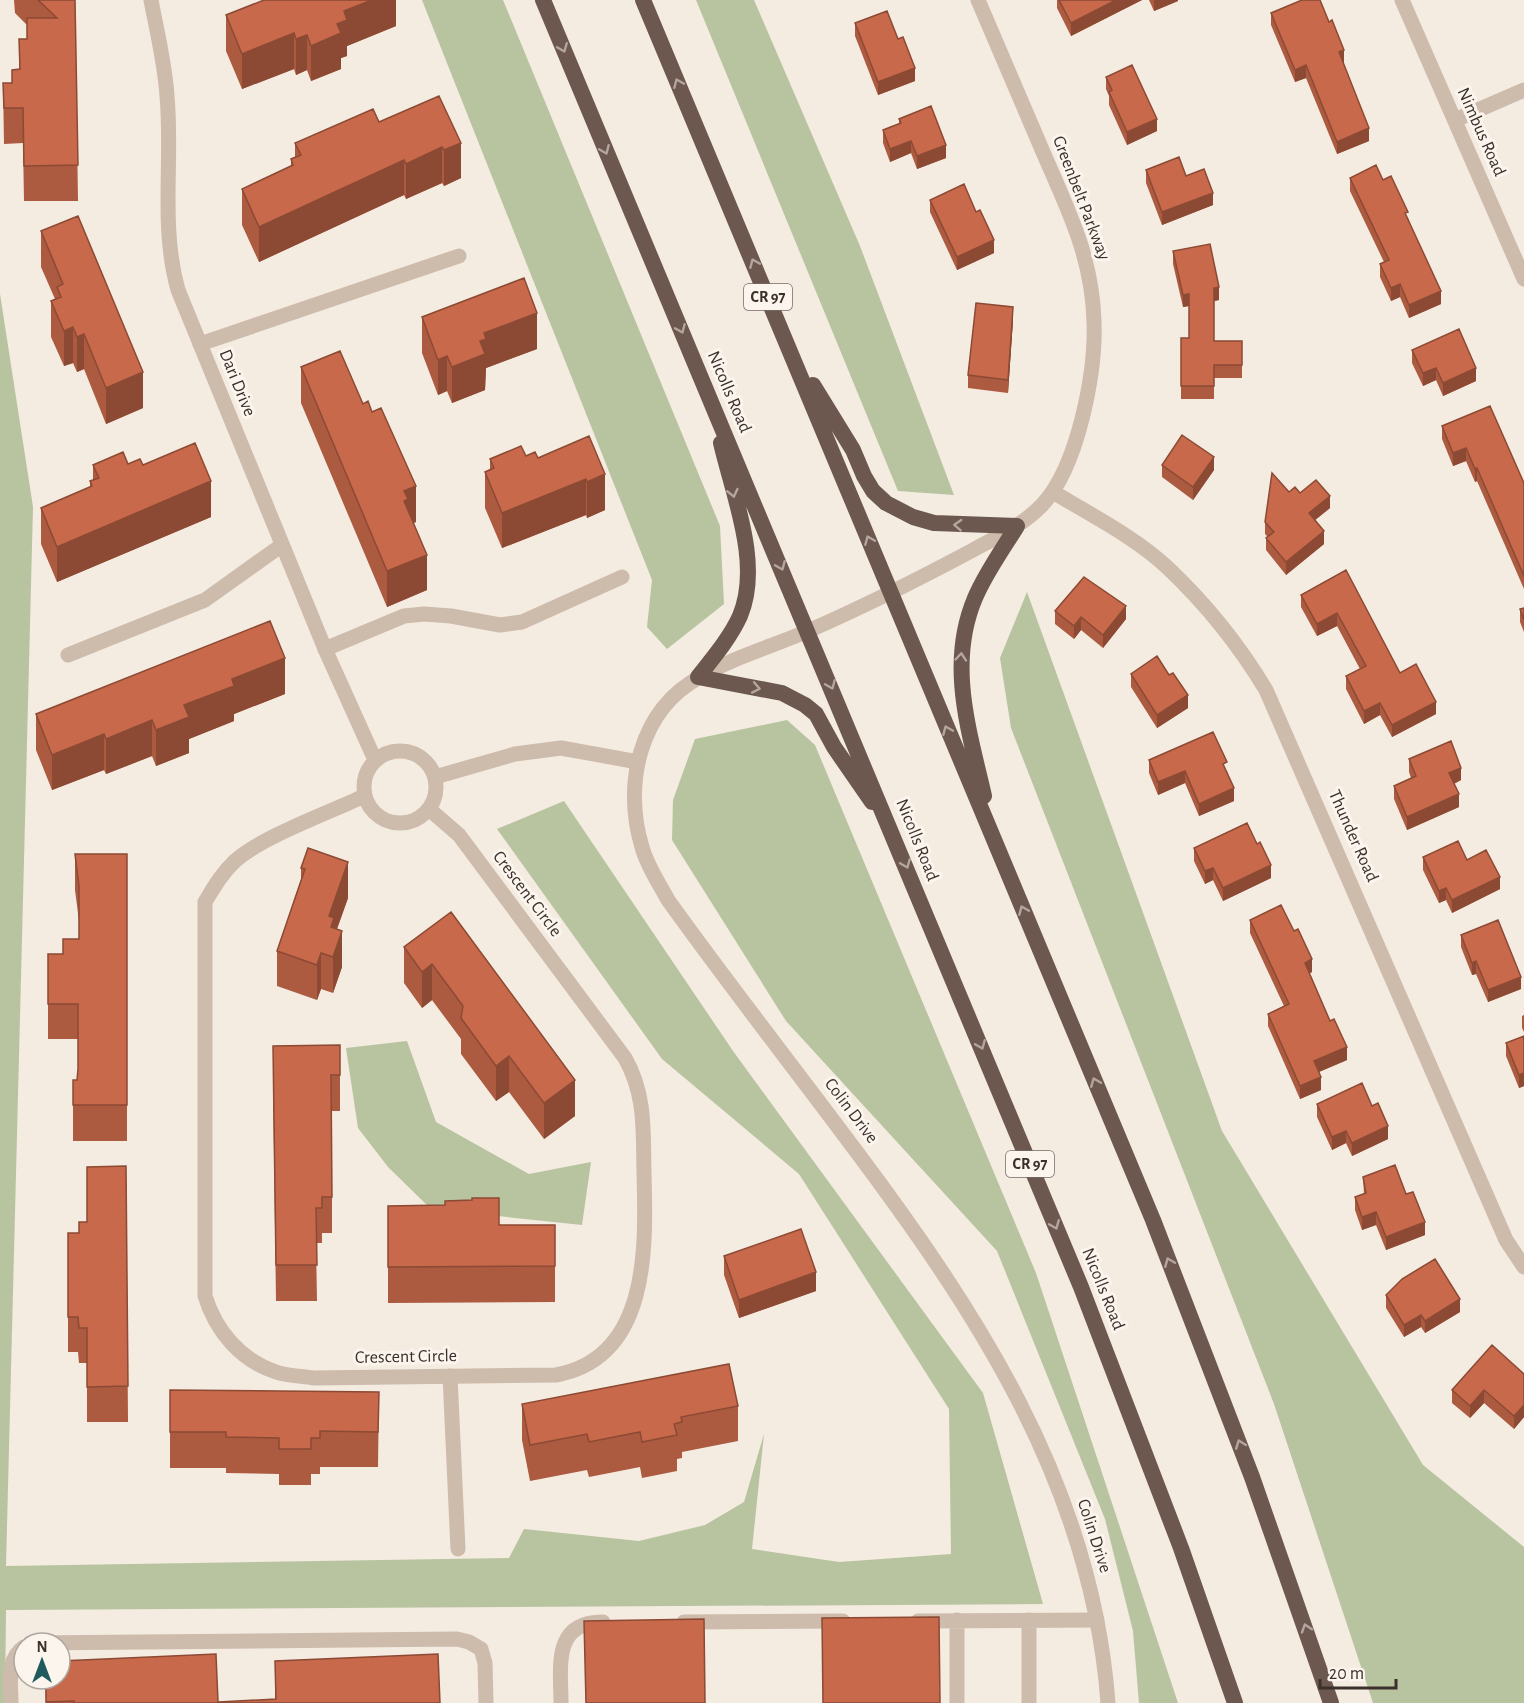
<svg xmlns="http://www.w3.org/2000/svg" width="1524" height="1703" font-family="'Alegreya Sans',sans-serif">
<style>
.green{fill:#b8c4a0}
.lines{fill:none;stroke-linecap:round;stroke-linejoin:round}
.service{stroke:#cdbbac;stroke-width:15}
.minor{stroke:#cdbbac;stroke-width:15}
.trunk{stroke:#6c584f;stroke-width:16}
.wall{fill:#ac5a40}
.shaded-wall{fill:#8c4a34}
.building{fill:#c8694b;stroke:#8c4a34;stroke-width:1.5}
.oneway{stroke:#b4a69e}
.labels{text-anchor:middle;dominant-baseline:central;stroke-width:6;stroke-linejoin:round;paint-order:stroke}
.shield{fill:#fbf5ee;stroke:#756b66;stroke-width:1.5}
.shield-label{font-size:16px;font-weight:bold;fill:#3b302b}
.street-label{font-size:18px;fill:#3b302b;stroke:#fbf5ee}
</style>
<rect width="100%" height="100%" fill="#f4ebe1"/>
<path class="green" d="M422 0H503L720 526 724 604 667 649 647 627 652 580Z
M696 0H754L860 246 954 495 898 491Z
M0 294 33 507 6 1566 509 1558 524 1529 639 1541 705 1525 744 1502 764 1434 752 1549 839 1562 951 1554 949 1409 799 1174 662 1059 497 829 564 801 733 1051 983 1393 1043 1604 6 1610 5 1703H0Z
M1027 592 1222 1131 1423 1465 1524 1547V1703H1373L1274 1404 1011 728 1000 658Z
M787 720 815 745 1036 1273 1178 1703H1139L1133 1631 1105 1519 997 1251 786 1021 672 840 673 800 695 739Z
M407 1041 436 1122 529 1174 591 1162 582 1225 431 1209 388 1167 358 1128 346 1048Z"/>
<g class="lines">
<path class="service" d="M200 344 459 256
M325 649 404 616 424 614 451 616 500 625 522 622 622 577
M68 655 205 600 282 545
M450 1376 458 1549
M957 1620V1703
M1029 1620V1703
M918 1621 1097 1620
M684 1622 843 1621
M30 1643 457 1639 469 1642 481 1649 485 1663 486 1703
M11 1703C11 1684 6 1659 24 1647
M561 1703C561 1667 552 1622 603 1622"/>
<path class="minor" d="M151 0C157 32 165 64 167 96 173 161 160 226 178 290L325 649 375 760
M978 0C1000 51 1022 102 1043 152 1068 210 1092 256 1094 321 1096 372 1078 467 1042 505 1023 525 997 537 973 550 919 579 865 606 808 631 773 646 734 657 700 677 639 710 623 785 642 847 647 866 659 883 668 900 726 981 788 1060 847 1139 975 1309 1092 1484 1108 1703
M1402 0 1524 279
M1455 120 1524 90
M1053 492C1091 515 1135 537 1168 568 1206 604 1239 645 1266 690L1506 1240 1524 1267
M364 787a36 36 0 1 1 72 0a36 36 0 1 1-72 0Z
M435 777 515 754 561 748 638 762
M364 796C331 812 261 837 235 861 222 873 214 887 205 902V1296C216 1331 240 1360 276 1372 288 1376 302 1376 314 1378L556 1375C650 1358 646 1247 644 1173 643 1131 646 1095 625 1058L459 835 429 809"/>
<path class="trunk" d="M543 0 1081 1287 1181 1548 1235 1703
M643 0 1153 1220 1252 1477 1331 1703
M813 385 853 450 864 476 873 491 886 503 913 517 934 523 1017 526
M721 443C733 495 762 564 740 616 730 638 713 658 698 677L782 693 805 705 816 714 834 747 872 802
M984 796C969 730 947 664 975 598 986 572 1003 549 1017 526"/>
</g>
<path class="wall" d="M14 0H75L78 201H24L23 143 4 144 3 83H12L19 69V39H27V25L15 13Z
M396 0V26L347 46V56L341 58V69L311 81 307 70 296 75 294 69 242 89 226 51V15Z
M1057 0H1142L1071 36 1057 8Z
M1149 0H1178V1L1154 11Z
M1271 13 1329 22 1344 62 1343 63 1369 141 1337 154 1306 78 1295 82 1271 25Z
M855 23 898 39 915 81 878 95 855 36Z
M1106 77 1157 131 1127 145 1109 105V96L1106 89Z
M439 96 461 178 444 186 442 183 406 199 404 195 259 262 242 225V189L291 166V159L295 157V143L379 122Z
M899 119 946 158 917 169 911 153 890 162 883 143V130L899 124Z
M1146 170 1186 176 1213 205 1162 225 1146 183Z
M1350 178 1383 180 1408 218 1441 304 1409 318 1400 297 1391 301 1380 277V264L1384 262 1350 191Z
M930 200 994 253 957 270 930 212Z
M41 231 143 408 106 424 84 369 77 372 73 363 64 366 51 337V301L55 299 41 267Z
M1173 251 1219 300 1214 301V341H1242V378H1214V399H1181V338H1189V306L1183 307 1173 264Z
M422 317 537 349 486 368 485 390 452 403 447 391 438 395 422 353Z
M1013 320 1008 393 968 388V375Z
M1412 350 1476 381 1443 396 1436 380 1423 386 1412 363Z
M301 367 363 404 416 522 413 523 427 590 387 607 301 403Z
M1442 426 1524 483V589L1477 481 1475 482 1466 461 1453 466 1442 439Z
M589 436 605 510 587 518 586 515 502 548 485 508V472L490 469V459L526 456 538 458Z
M128 464 143 465 211 517 57 582 41 544V508L90 487V481L93 480V465Z
M1162 465 1214 470 1193 500 1162 477Z
M1289 492 1300 493 1330 508 1315 520 1324 544 1286 575 1266 550V538L1268 537 1265 534V522Z
M1346 570 1400 673 1436 714 1392 737 1380 715 1364 724 1346 689V676L1360 669 1337 626 1317 636 1301 607V595Z
M1524 608V632L1520 622V609Z
M1055 611 1126 619 1103 648 1081 630 1074 639 1055 624Z
M1131 674 1188 708 1157 728 1131 687Z
M285 694 234 714V721L189 739V753L156 766 152 756 106 774 104 770 52 790 36 750V714Z
M1409 759 1461 780 1454 784 1459 807 1407 830 1394 799V786L1411 778 1409 772Z
M1149 760 1227 771 1234 801 1199 816 1185 783 1158 795 1149 773Z
M308 848 348 898 337 929 342 967 333 993 321 989 317 1000 277 986V951L301 880V868Z
M1194 848 1271 878 1223 901 1213 880 1205 884 1194 861Z
M75 854H127V1141H73V1080H77L78 1069V1039H48V954H63L79 939V921L75 890Z
M1423 857 1467 860 1500 889 1452 913 1446 900 1439 903 1423 870Z
M451 912 575 1116 544 1139 509 1092 496 1101 461 1054V1039L432 1000 422 1008 404 983V947Z
M1250 920 1312 972 1309 973 1347 1060 1319 1072 1321 1090 1300 1099 1268 1026V1014L1284 1006 1250 933Z
M1461 935 1521 989 1488 1002 1476 974 1472 975 1461 947Z
M1524 1015V1032L1522 1028V1016Z
M1524 1036V1086L1519 1088 1506 1056V1043Z
M340 1045V1111H332V1233H322V1243H316L317 1301H276L273 1082Z
M1317 1104 1372 1106 1388 1139 1352 1156 1346 1143 1332 1150 1317 1117Z
M126 1166 128 1422H87V1363H79L78 1352H68V1233H79Z
M1363 1177 1406 1194 1425 1235 1386 1250 1376 1225 1362 1230 1355 1210V1197L1364 1194Z
M388 1206 499 1225H555V1302L388 1303Z
M724 1256 816 1291 739 1318 724 1275Z
M1386 1295 1460 1312 1425 1333 1421 1327 1404 1337 1386 1308Z
M1524 1374V1417L1514 1429 1484 1403 1470 1418 1452 1403V1390Z
M170 1390 379 1392 378 1467H320V1474H311V1485H279V1474L226 1473V1468H170Z
M522 1404 738 1406V1441L682 1452V1458L677 1459V1471L642 1478 640 1467 589 1477 587 1470 530 1481 522 1440Z
M275 1661 440 1703H46L45 1679H60L218 1702 275 1700Z"/>
<path class="shaded-wall" d="M372 0H396V26L347 46V56L341 58V69L311 81V46L337 24 344 11Z
M1116 0H1142L1071 36V23Z
M1154 0H1178V1L1154 11Z
M294 33V69L242 89V54Z
M307 35V70L296 75V39Z
M1344 50V62L1339 65V52Z
M1306 65V78L1295 82V70Z
M915 68V81L878 95V82Z
M1157 119V131L1127 145V132Z
M1369 128V141L1337 154V142Z
M911 141V153L890 162V149Z
M461 143V178L444 186V150Z
M946 145V158L917 169V156Z
M442 147V183L406 199V164Z
M404 160V195L259 262V227Z
M1213 193V205L1162 225V212Z
M994 240V253L957 270V257Z
M1400 284V297L1391 301V288Z
M1219 287V300L1214 301V288Z
M1441 291V304L1409 318V305Z
M1189 294V306L1183 307V295Z
M1013 307V320L1008 393V380Z
M537 313V349L486 368 485 390 452 403V367L480 341 484 333Z
M73 327V363L64 366V331Z
M84 334V369L77 372V337Z
M447 356V391L438 395V360Z
M1436 368V380L1423 386V373Z
M1476 368V381L1443 396V383Z
M143 372V408L106 424V388Z
M1466 448V461L1453 466V453Z
M1214 457V470L1193 500V487Z
M1477 468V481L1475 482V469Z
M605 474V510L587 518V482Z
M586 479V515L502 548V513Z
M211 481V517L57 582V547Z
M416 486V522L408 525 404 536V491Z
M1330 496V508L1309 525V513Z
M1324 531V544L1286 575V562Z
M427 555V590L387 607V571Z
M1126 606V619L1103 648V635Z
M1337 613V626L1317 636V624Z
M1081 617V630L1074 639V626Z
M285 658V694L234 714V721L189 739V753L156 766V730L184 705 232 679Z
M1188 695V708L1157 728V715Z
M1436 702V714L1392 737V725Z
M1380 703V715L1364 724V711Z
M152 720V756L106 774V739Z
M104 734V770L52 790V755Z
M1461 768V780L1449 786V773Z
M1185 771V783L1158 795V782Z
M1234 788V801L1199 816V804Z
M1459 794V807L1407 830V817Z
M348 862V898L334 937 342 931V967L333 993V957L329 916Z
M1271 865V878L1223 901V888Z
M1213 868V880L1205 884V871Z
M1500 877V889L1452 913V900Z
M1446 888V900L1439 903V891Z
M321 953V989L317 1000V965Z
M1312 959V972L1305 976V963Z
M1476 961V974L1472 975V963Z
M432 964V1000L422 1008V972Z
M1521 977V989L1488 1002V990Z
M1347 1047V1060L1314 1074V1061Z
M509 1056V1092L496 1101V1066Z
M1524 1073V1086L1519 1088V1075Z
M1321 1077V1090L1300 1099V1086Z
M575 1080V1116L544 1139V1103Z
M1388 1126V1139L1352 1156V1143Z
M1346 1131V1143L1332 1150V1137Z
M1376 1212V1225L1362 1230V1217Z
M1425 1222V1235L1386 1250V1237Z
M816 1272V1291L739 1318V1300Z
M1460 1299V1312L1425 1333V1321Z
M1421 1315V1327L1404 1337V1325Z
M1484 1390V1403L1470 1418V1406Z
M1524 1405V1417L1514 1429V1416Z"/>
<path class="building" d="M38 0H75L78 165 24 166 23 108H4L3 83H12V70L20 69 19 39H27V18H57Z
M264 0H372L344 11 347 20 337 24 341 33 311 46 307 35 296 39 294 33 242 54 226 15Z
M1059 0H1116L1071 23Z
M1302 0H1320L1329 22 1332 20 1344 50 1339 52 1369 128 1337 142 1306 65 1295 70 1271 13Z
M887 11 898 39 903 37 915 68 878 82 855 23Z
M1132 65 1157 119 1127 132 1109 92 1112 90 1106 77Z
M439 96 461 143 444 150 442 147 406 164 404 160 259 227 242 189 293 165 291 159 301 155 295 143 373 109 379 122Z
M931 106 946 145 917 156 911 141 890 149 883 130 901 123 899 119Z
M1179 157 1186 176 1204 169 1213 193 1162 212 1146 170Z
M1376 165 1383 180 1391 176 1408 212 1405 213 1441 291 1409 305 1400 284 1391 288 1380 264 1389 260 1350 178Z
M964 184 976 212 980 210 994 240 957 257 930 200Z
M78 216 143 372 106 388 84 334 77 337 73 327 64 331 51 301 61 297 57 287 63 284 41 231Z
M1210 244 1219 287 1214 288V341H1242V365H1214V386H1181V338H1189V294L1183 295 1173 251Z
M524 278 537 313 484 333 486 339 480 341 485 354 452 367 447 356 438 360 422 317Z
M976 303 1013 307 1008 380 968 375Z
M1459 329 1476 368 1443 383 1436 368 1423 373 1412 350Z
M340 351 363 404 368 401 372 412 381 408 416 486 404 491 408 499 404 501 427 555 387 571 301 367Z
M1490 406 1524 483V576L1477 468 1475 469 1466 448 1453 453 1442 426Z
M1182 435 1214 457 1193 487 1162 465Z
M589 436 605 474 587 482 586 479 502 513 485 472 494 468 490 459 521 446 526 456 535 452 538 458Z
M195 443 211 481 57 547 41 508 92 486 90 481 99 478 93 465 123 452 128 464 140 459 143 465Z
M1272 473 1289 492 1295 487 1300 493 1316 480 1330 496 1309 513 1324 531 1286 562 1266 538 1274 532 1265 522Z
M1346 570 1400 673 1416 664 1436 702 1392 725 1380 703 1364 711 1346 676 1366 666 1337 613 1317 624 1301 595Z
M1084 577 1126 606 1103 635 1081 617 1074 626 1055 611Z
M1524 608V620L1520 609Z
M270 621 285 658 232 679 234 686 184 705 189 717 156 730 152 720 106 739 104 734 52 755 36 714Z
M1157 656 1169 675 1173 673 1188 695 1157 715 1131 674Z
M1213 732 1227 762 1223 764 1234 788 1199 804 1185 771 1158 782 1149 760Z
M1451 741 1461 768 1449 773 1459 794 1407 817 1394 786 1416 776 1409 759Z
M1247 823 1257 844 1260 842 1271 865 1223 888 1213 868 1205 871 1194 848Z
M1458 841 1467 860 1486 850 1500 877 1452 900 1446 888 1439 891 1423 857Z
M308 848 348 862 329 916 334 918 331 927 342 931 333 957 321 953 317 965 277 951 305 869 301 868Z
M75 854H127V1105H73V1080H77L78 1069V1004H48V954H63V939H79V886Z
M1281 905 1294 931 1298 929 1312 959 1305 963 1330 1021 1334 1019 1347 1047 1314 1061 1321 1077 1300 1086 1268 1014 1289 1004 1250 920Z
M451 912 575 1080 544 1103 509 1056 496 1066 461 1018 463 1006 432 964 422 972 404 947Z
M1498 920 1521 977 1488 990 1476 961 1472 963 1461 935Z
M1524 1036V1073L1519 1075 1506 1043Z
M340 1045V1075H331L332 1197H322V1208H316L317 1265H276L273 1046Z
M1362 1083 1372 1106 1378 1103 1388 1126 1352 1143 1346 1131 1332 1137 1317 1104Z
M1395 1165 1406 1194 1413 1192 1425 1222 1386 1237 1376 1212 1362 1217 1355 1197 1366 1193 1363 1177Z
M126 1166 128 1386 87 1387V1328H79L78 1317H68V1233H79V1222H87V1167Z
M472 1198H499V1225H555V1266L388 1267V1206L445 1205V1201L472 1200Z
M801 1229 816 1272 739 1300 724 1256Z
M1435 1259 1460 1299 1425 1321 1421 1315 1404 1325 1386 1295 1402 1279Z
M1492 1345 1524 1374V1405L1514 1416 1484 1390 1470 1406 1452 1390Z
M729 1364 738 1406 681 1417 682 1422 674 1424 677 1435 642 1442 640 1432 589 1442 587 1434 530 1445 522 1404Z
M170 1390 379 1392 378 1432 320 1431V1438H311V1449H279V1438L226 1437V1432H170Z
M939 1617 940 1703H823L822 1618Z
M704 1619 705 1703H586L584 1621Z
M216 1654 218 1702 276 1699 275 1661 438 1654 440 1703H74V1701L46 1702V1679H60V1661Z"/>
<defs><path id="oneway-chevron" d="M-2-3.5L2.5 0L-2 3.5" fill="none" stroke-width="1.6" stroke-linecap="round" stroke-linejoin="round" transform="scale(1.5)"/></defs>
<g class="oneway">
<use href="#oneway-chevron" transform="translate(563 48) rotate(68)"/>
<use href="#oneway-chevron" transform="translate(678 83) rotate(-113)"/>
<use href="#oneway-chevron" transform="translate(605 150) rotate(67)"/>
<use href="#oneway-chevron" transform="translate(754 263) rotate(-113)"/>
<use href="#oneway-chevron" transform="translate(681 329) rotate(67)"/>
<use href="#oneway-chevron" transform="translate(733 493) rotate(77)"/>
<use href="#oneway-chevron" transform="translate(958 525) rotate(-177)"/>
<use href="#oneway-chevron" transform="translate(869 540) rotate(-113)"/>
<use href="#oneway-chevron" transform="translate(781 566) rotate(67)"/>
<use href="#oneway-chevron" transform="translate(961 657) rotate(-85)"/>
<use href="#oneway-chevron" transform="translate(831 685) rotate(67)"/>
<use href="#oneway-chevron" transform="translate(756 688) rotate(11)"/>
<use href="#oneway-chevron" transform="translate(947 730) rotate(-113)"/>
<use href="#oneway-chevron" transform="translate(906 864) rotate(68)"/>
<use href="#oneway-chevron" transform="translate(1023 910) rotate(-113)"/>
<use href="#oneway-chevron" transform="translate(981 1045) rotate(68)"/>
<use href="#oneway-chevron" transform="translate(1095 1082) rotate(-112)"/>
<use href="#oneway-chevron" transform="translate(1055 1225) rotate(68)"/>
<use href="#oneway-chevron" transform="translate(1169 1262) rotate(-112)"/>
<use href="#oneway-chevron" transform="translate(1240 1444) rotate(-111)"/>
<use href="#oneway-chevron" transform="translate(1306 1628) rotate(-108)"/>
</g>
<g class="labels">
<g class="shield">
<rect x="744" y="284" width="48" height="26" rx="4.5"/>
<rect x="1006" y="1151" width="48" height="26" rx="4.5"/>
</g>
<g class="shield-label">
<text x="768" y="297">CR 97</text>
<text x="1030" y="1164">CR 97</text>
</g>
<g class="street-label">
<text transform="translate(1481 132) rotate(66)">Nimbus Road</text>
<text transform="translate(1081 198) rotate(69)">Greenbelt Parkway</text>
<text transform="translate(237 383) rotate(68)">Dari Drive</text>
<text transform="translate(729 392) rotate(67)">Nicolls Road</text>
<text transform="translate(1353 836) rotate(66)">Thunder Road</text>
<text transform="translate(917 840) rotate(68)">Nicolls Road</text>
<text transform="translate(527 894) rotate(53)">Crescent Circle</text>
<text transform="translate(851 1111) rotate(53)">Colin Drive</text>
<text transform="translate(1103 1289) rotate(68)">Nicolls Road</text>
<text transform="translate(406 1357) rotate(-1)">Crescent Circle</text>
<text transform="translate(1094 1536) rotate(72)">Colin Drive</text>
</g>
</g>
<g transform="translate(42 1661)"><circle r="28" fill="#fbf5ee" stroke="#aea6a0" stroke-width="1.5"/>
<path d="M0-4.5L10 22L0 15L-10 22Z" fill="#1f5a5e"/>
<text y="-9" font-size="16" font-weight="bold" text-anchor="middle" fill="#3b302b">N</text>
</g>
<path d="M1320 1679v9h76v-9" fill="none" stroke="#3b302b" stroke-width="3"/>
<text x="1329" y="1679" font-size="18" fill="#3b302b" stroke="#fbf5ee" stroke-width="4.5" paint-order="stroke">20 m</text>
</svg>
